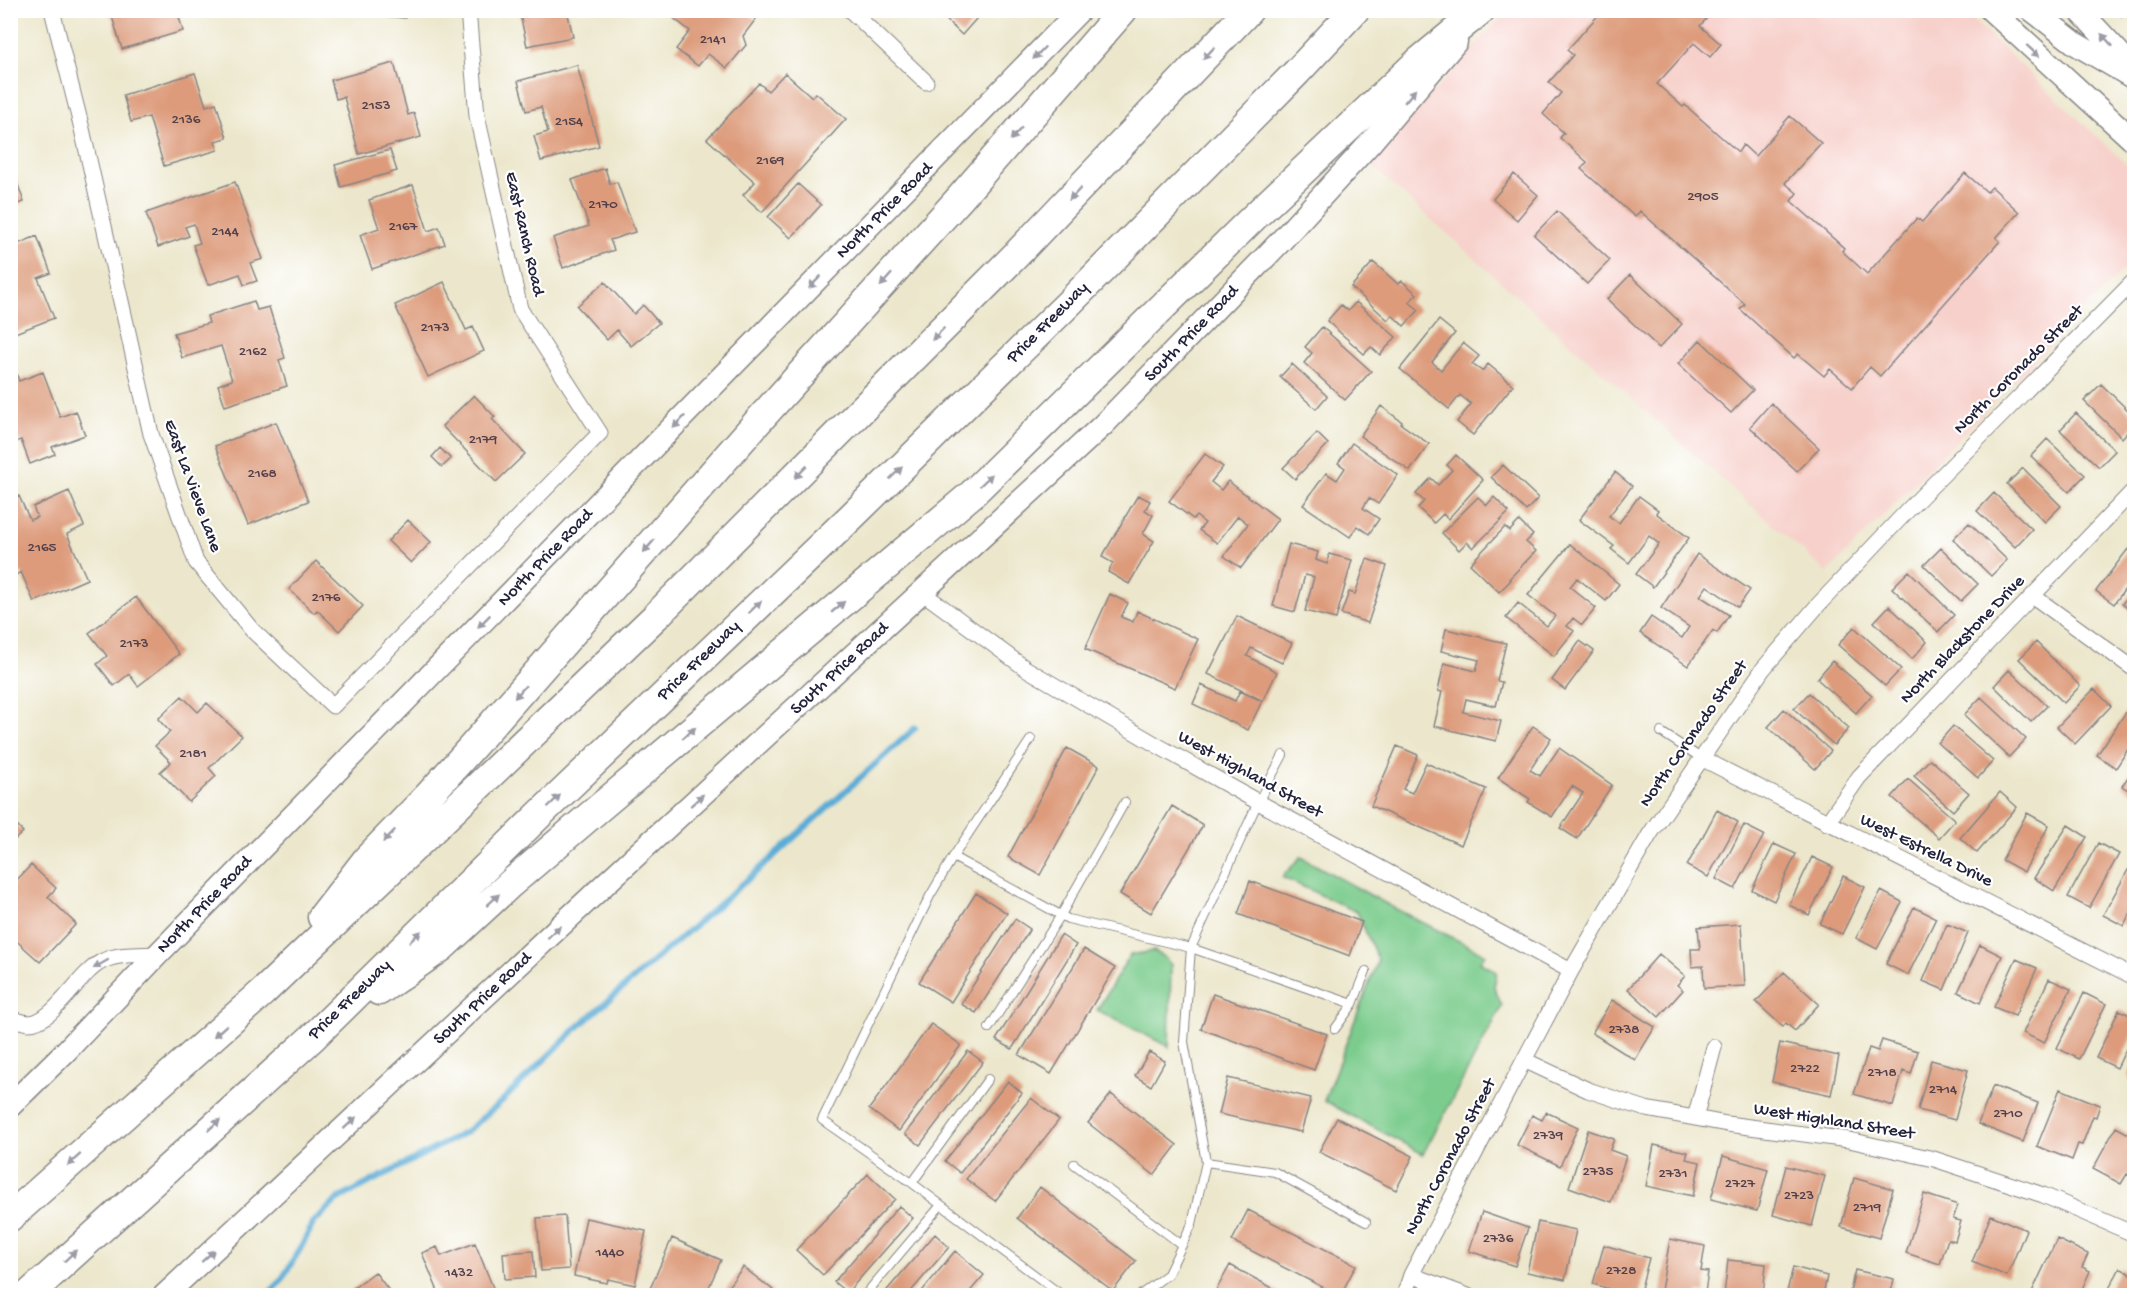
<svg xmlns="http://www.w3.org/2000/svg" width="2145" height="1306" font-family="'Gochi Hand',sans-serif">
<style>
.built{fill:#f7d0cb}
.green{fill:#7bcc8d;stroke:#4e7764;stroke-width:1.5}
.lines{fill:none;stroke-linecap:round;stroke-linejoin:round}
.stream{stroke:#5aacd5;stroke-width:6}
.building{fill:#dd9b7b}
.lane-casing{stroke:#878484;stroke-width:10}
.street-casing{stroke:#878484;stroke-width:17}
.secondary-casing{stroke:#878484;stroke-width:25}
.highway-casing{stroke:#878484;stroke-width:31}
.lane{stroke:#fff;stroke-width:8}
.street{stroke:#fff;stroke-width:15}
.secondary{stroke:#fff;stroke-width:22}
.highway{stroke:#fff;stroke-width:28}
.oneway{fill:#9c9ca7}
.labels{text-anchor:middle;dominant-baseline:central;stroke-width:4.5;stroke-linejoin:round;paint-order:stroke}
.number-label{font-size:15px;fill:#51404b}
.street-label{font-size:18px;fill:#22223b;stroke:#fff}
</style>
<rect width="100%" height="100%" fill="#fff"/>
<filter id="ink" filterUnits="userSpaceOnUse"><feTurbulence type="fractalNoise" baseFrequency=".0167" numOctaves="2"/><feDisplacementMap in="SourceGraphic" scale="12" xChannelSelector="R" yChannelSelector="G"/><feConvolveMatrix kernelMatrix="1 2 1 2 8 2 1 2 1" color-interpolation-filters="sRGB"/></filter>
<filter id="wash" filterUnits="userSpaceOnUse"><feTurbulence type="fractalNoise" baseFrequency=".008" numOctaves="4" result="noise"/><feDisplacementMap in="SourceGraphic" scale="24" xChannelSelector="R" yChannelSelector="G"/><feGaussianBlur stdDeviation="1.35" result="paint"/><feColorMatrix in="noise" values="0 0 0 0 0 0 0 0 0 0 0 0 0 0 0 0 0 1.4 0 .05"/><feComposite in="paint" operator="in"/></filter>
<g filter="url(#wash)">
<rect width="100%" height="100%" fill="#ece7cc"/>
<path class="built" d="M1506 11H1963L2134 171V259L1827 573 1369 164Z"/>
<path class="green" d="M1301 857 1392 907 1485 954 1480 962 1497 972 1494 987 1502 1006 1423 1154 1324 1101 1378 960 1357 912 1282 877Z
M1154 951 1164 957 1171 965 1169 1047 1097 1010 1130 955Z"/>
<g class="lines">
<path class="stream" d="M266 1296 280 1282 299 1251 314 1222 338 1199 466 1132 503 1100 580 1025 754 874 915 728"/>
</g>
<g id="blocks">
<path class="building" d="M110 10H177L183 31 122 49Z
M346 10H406L405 18 346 13Z
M519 10H567L573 37 527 46Z
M663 10H744L756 19 743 36 746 45 727 68 708 54 698 66 676 49 690 31Z
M936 10H984L962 35Z
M1603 10H1714L1700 26 1721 44 1710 57 1694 43 1657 84 1683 107 1685 105 1738 152 1743 145 1755 156 1790 116 1821 143 1785 183 1797 193 1791 201 1844 248 1842 251 1867 274 1917 218 1922 222 1965 173 1987 192 1992 187 2019 212 1996 238 2000 241 1880 376 1870 367 1852 388 1830 369 1824 376 1798 354 1794 358 1740 309 1745 304 1640 211 1635 217 1581 169 1587 162 1560 138 1564 133 1543 114 1561 93 1549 82 1573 55 1567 50Z
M394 63 408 115 414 113 421 137 359 154 344 97 336 99 331 80Z
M577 65 599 146 541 161 534 136 548 132 541 107 526 111 518 81Z
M195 73 206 106 216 103 227 138 215 141 218 150 164 166 149 117 131 122 123 95Z
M785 73 812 97 816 93 846 119 762 212 743 195 755 182 707 139 759 83 768 91Z
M390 150 397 171 341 187 335 165Z
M10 162 24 202 10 206Z
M605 168 610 184 617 182 635 232 610 240 614 250 563 268 553 238 589 226 572 180Z
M1514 174 1538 195 1517 220 1493 199Z
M235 182 263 259 250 263 257 281 244 285 240 274 208 285 193 245 200 243 194 224 185 227 189 236 158 247 146 213Z
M798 184 821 205 791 238 768 217Z
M413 185 428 231 439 227 445 244 372 269 360 235 379 228 369 200Z
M1557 211 1610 260 1587 284 1534 235Z
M37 236 51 273 38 278 54 318 10 335V247Z
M1373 262 1398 284 1402 281 1417 294 1409 302 1419 310 1404 326 1392 315 1388 320 1351 287Z
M1630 275 1682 324 1659 348 1607 299Z
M444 282 466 330 473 327 484 351 428 377 395 305Z
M605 282 634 314 643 305 659 323 631 346 617 330 607 340 577 306Z
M254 301 257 310 269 307 285 358 279 360 287 386 225 406 218 385 232 380 221 346 182 358 174 333 209 323 207 316Z
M1356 302 1396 337 1380 355 1371 347 1364 354 1327 321 1341 305 1348 311Z
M1439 320 1455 333 1432 362 1441 370 1463 343 1479 356 1472 364 1482 371 1488 364 1513 385 1473 435 1457 422 1471 404 1460 395 1449 409 1400 369Z
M1322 327 1371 371 1345 400 1304 363 1312 353 1305 347Z
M1700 340 1753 390 1731 413 1678 364Z
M1292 364 1327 396 1316 409 1280 377Z
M15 369 19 381 43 372 60 417 76 411 85 435 52 447 55 454 30 464 21 440 10 444V370Z
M2101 384 2134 416V425L2122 438 2084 401Z
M474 395 495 417 492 419 525 454 496 482 442 426Z
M1771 403 1819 448 1797 471 1750 427Z
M1381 406 1402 422 1401 424 1429 444 1410 471 1360 436Z
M2076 413 2115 451 2099 467 2060 430Z
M276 422 308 501 248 525 215 446Z
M1317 433 1328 444 1295 479 1283 468Z
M2047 439 2085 475 2069 492 2031 456Z
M1352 443 1398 475 1378 504 1369 498 1363 508 1379 519 1369 534 1357 526 1350 537 1303 505 1326 473 1337 480 1345 468 1338 463Z
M440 448 451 459 442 467 432 457Z
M1205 454 1223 467 1211 482 1221 490 1228 481 1278 519 1241 568 1224 556 1248 524 1238 516 1217 543 1199 530 1205 523 1196 516 1193 519 1169 501Z
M1456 455 1483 480 1448 519 1443 514 1434 523 1418 508 1424 501 1416 494 1431 478 1438 485 1452 470 1447 465Z
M1503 465 1538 498 1526 511 1491 477Z
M2023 468 2061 506 2045 522 2007 484Z
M1615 472 1632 486 1609 516 1619 523 1639 496 1658 510 1656 513 1689 538 1653 587 1636 574 1659 544 1649 536 1629 563 1611 549 1614 546 1579 520Z
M69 491 84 526 67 534 87 579 34 602 21 572 16 575 10 562V500L19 496 30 520 37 517 33 507Z
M1994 493 2032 529 2015 547 1977 511Z
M1138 495 1150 501 1145 510 1153 515 1143 534 1154 541 1129 584 1108 572 1113 563 1102 557Z
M1478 497 1487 505 1494 497 1509 512 1473 548 1467 542 1459 550 1442 533Z
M408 520 431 542 411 563 388 541Z
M1519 521 1533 535 1526 542 1536 551 1509 579 1511 580 1499 592 1470 564 1505 527 1510 531Z
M1969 523 2007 560 1991 576 1953 539Z
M1289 544 1318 552 1316 560 1327 564 1329 554 1352 560 1336 619 1305 611 1314 577 1305 575 1295 612 1273 606Z
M1570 544 1619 584 1606 601 1577 578 1570 587 1596 608 1582 625 1573 618 1567 626 1574 631 1554 656 1506 618 1518 603 1547 626 1555 616 1528 595Z
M1941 548 1978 584 1961 601 1924 565Z
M2128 549 2134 554V577L2114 604 2096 591Z
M1697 554 1750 590 1738 607 1707 586 1700 596 1729 615 1717 633 1713 630 1688 666 1640 633 1651 617 1682 638 1689 627 1661 608Z
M1367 559 1387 566 1368 623 1341 614 1349 592 1355 594Z
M316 561 363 606 339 631 317 610 314 613 289 589Z
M1909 571 1954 615 1938 632 1892 588Z
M2134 588V614L2122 604Z
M1110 594 1128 603 1121 617 1133 622 1137 611 1198 639 1175 688 1085 649Z
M136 597 179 654 138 686 129 674 114 686 97 664 107 656 89 633Z
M1889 606 1927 642 1912 659 1874 622Z
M1237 616 1292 643 1282 663 1251 648 1247 656 1277 672 1263 701 1208 674Z
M1854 627 1901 669 1885 686 1838 645Z
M1446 629 1506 643 1497 681 1502 682 1496 706 1466 699 1463 712 1501 721 1496 741 1434 726 1442 692 1438 691 1444 663 1476 671 1479 660 1441 651Z
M1580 641 1594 651 1565 690 1552 680Z
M2036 642 2080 686 2064 703 2019 659Z
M1832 661 1872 695 1856 713 1817 679Z
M2009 670 2047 706 2031 722 1994 686Z
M1201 685 1235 701 1240 691 1262 701 1248 730 1193 704Z
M2094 689 2111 706 2075 744 2057 727Z
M1809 693 1849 728 1834 745 1794 709Z
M182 696 198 712 207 703 242 736 209 768 216 776 189 802 160 772 171 762 155 746 170 732 158 719Z
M1981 697 2026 739 2009 757 1964 715Z
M1784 709 1831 751 1815 769 1768 727Z
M2128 709 2134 713V740L2116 768 2097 755Z
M1533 726 1551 738 1530 770 1540 776 1559 748 1612 785 1577 839 1560 828 1583 793 1572 786 1552 817 1528 802 1530 799 1498 778Z
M1953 726 1993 761 1978 778 1938 743Z
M1397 746 1418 755 1403 789 1412 793 1426 763 1486 789 1461 845 1371 806Z
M1067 748 1099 766 1040 875 1008 857Z
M1930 759 1969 793 1953 811 1914 776Z
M2134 768V794L2122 786Z
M1908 779 1955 820 1939 838 1892 797Z
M2000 792 2017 807 1977 853 1960 838Z
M1172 806 1203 825 1151 913 1120 894Z
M1717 810 1738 822 1708 877 1687 866Z
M2027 813 2049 825 2024 872 2002 860Z
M10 819 23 832 10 844Z
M1744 825 1764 835 1735 889 1716 879Z
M2068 825 2087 837 2054 891 2034 878Z
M2098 843 2119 854 2089 908 2068 897Z
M1774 844 1796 854 1774 901 1752 890Z
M1812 857 1833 867 1809 915 1789 905Z
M31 865 56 888 48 897 76 924 40 962 10 935V887Z
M2128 870 2134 873V906L2124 926 2103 915Z
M1843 876 1865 887 1842 934 1820 924Z
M1250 881 1362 922 1350 956 1238 914Z
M1881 891 1902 902 1877 949 1856 938Z
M976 893 1007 913 951 1002 919 982Z
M1914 907 1936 918 1908 975 1886 964Z
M1015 919 1030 929 976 1013 961 1004Z
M1741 924 1745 986 1704 988 1703 966 1692 967 1691 949H1700L1698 927Z
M1947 924 1968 933 1944 990 1923 981Z
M1061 935 1076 945 1012 1049 996 1040Z
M1980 945 2002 956 1980 1003 1958 992Z
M1084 949 1115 968 1051 1074 1019 1055Z
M1659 954 1685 976 1677 985 1683 990 1659 1017 1628 989Z
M2016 959 2037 968 2015 1016 1994 1007Z
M1784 972 1819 1004 1795 1031 1786 1023 1783 1027 1756 1002Z
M2049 979 2071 989 2044 1043 2023 1033Z
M2084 993 2106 1004 2079 1059 2057 1048Z
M1213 994 1327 1034 1314 1070 1201 1029Z
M1612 1000 1655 1027 1635 1060 1592 1033Z
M2119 1010 2134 1017V1032L2117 1068 2096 1058Z
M931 1024 961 1045 899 1131 869 1109Z
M1882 1040 1918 1051 1911 1074 1903 1071 1893 1106 1854 1094 1869 1048 1878 1051Z
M1780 1043 1839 1056 1831 1095 1772 1082Z
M968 1051 983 1062 920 1145 905 1134Z
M1149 1052 1165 1061 1151 1086 1135 1076Z
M1931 1060 1968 1070 1955 1120 1918 1110Z
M2134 1064V1080L2128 1077Z
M1228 1078 1311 1098 1301 1132 1219 1114Z
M1008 1081 1022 1093 960 1173 945 1161Z
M1993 1086 2038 1103 2023 1142 1978 1124Z
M2060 1089 2100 1105 2096 1117 2093 1116 2082 1145 2078 1144 2072 1160 2037 1146Z
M1111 1094 1177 1145 1154 1175 1088 1123Z
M1031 1098 1059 1120 995 1201 966 1179Z
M1546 1112 1578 1127 1560 1166 1517 1145 1532 1115 1542 1120Z
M1337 1118 1413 1156 1396 1190 1319 1152Z
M2116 1127 2134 1137V1178L2127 1174 2121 1184 2093 1169Z
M1588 1130 1614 1139 1610 1150 1626 1156 1611 1202 1569 1187Z
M1654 1145 1688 1152 1686 1159 1700 1162 1693 1196 1646 1186Z
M1723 1156 1768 1169 1757 1211 1711 1199Z
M1786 1166 1825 1176 1812 1226 1773 1215Z
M868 1174 895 1199 823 1275 796 1250Z
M1854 1178 1893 1189 1879 1238 1841 1227Z
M1040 1187 1136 1261 1113 1291 1017 1218Z
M1924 1194 1958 1205 1953 1219 1961 1221 1955 1241 1948 1239 1940 1264 1906 1253Z
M899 1206 913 1218 847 1293 834 1282Z
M1248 1210 1356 1265 1340 1296 1232 1241Z
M1482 1212 1528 1228 1515 1266 1469 1251Z
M1991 1215 2026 1230 2007 1276 1972 1262Z
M565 1216 569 1269 541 1271 537 1218Z
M586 1218 646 1231 635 1285 608 1279 607 1283 574 1276Z
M1538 1222 1576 1230 1565 1280 1527 1272Z
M935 1234 949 1247 907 1296H882Z
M672 1238 721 1260 705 1296H659L649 1291Z
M1670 1239 1705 1246 1701 1271 1708 1272 1705 1293 1698 1292V1296H1660Z
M2057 1239 2088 1254 2082 1267 2090 1271 2079 1296H2034L2031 1294Z
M475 1243 494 1290 480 1296H440L422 1253 437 1247 441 1256Z
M1604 1245 1649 1258 1639 1296H1632L1593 1284Z
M533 1251 535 1277 505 1279 503 1253Z
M955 1251 984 1275 966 1296H918Z
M1728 1260 1766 1264 1763 1296H1724Z
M1230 1265 1287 1296H1213Z
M743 1267 773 1290 769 1296 758 1294 757 1296H721Z
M1793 1267 1827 1276 1824 1291 1839 1296H1786Z
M2120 1268 2134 1276V1296H2105Z
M1855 1270 1894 1279 1890 1296H1849Z
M375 1272 393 1296H343Z
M1003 1288 1012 1296H996Z"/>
</g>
</g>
<g filter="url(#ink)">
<use href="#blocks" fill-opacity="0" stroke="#878484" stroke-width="1.5"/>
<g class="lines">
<g class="lane-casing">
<path id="lane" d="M2124 13 2127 10
M1661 732 1701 758
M1031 739 953 857 930 896 822 1120 912 1183 1063 1296
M953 857 1068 919 1191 948 1353 1004
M989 1028 1061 915 1125 802
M1335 1029 1353 1004 1366 971
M1206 1162 1275 1172 1366 1222
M1074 1164 1182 1245
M912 1183 988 1079
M864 1296 941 1205
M1139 1296 1168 1274 1192 1224 1206 1162 1184 1042 1191 948 1258 802 1283 755"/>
</g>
<g class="street-casing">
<path id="street" d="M52 10 82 129 151 434 196 562 252 630 333 706 600 433 520 309 477 116 468 10
M850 10 926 82
M923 593 1025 668 1160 747 1258 802 1571 971
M2033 596 2134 669
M1701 758 2134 977
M1827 823 1859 777 2134 490
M10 1019C16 1020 23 1022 29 1023 54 1023 79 972 103 961 119 953 140 955 158 954
M1524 1060 1588 1090 1646 1109 1727 1124 1849 1140 1934 1159 2043 1195 2134 1234
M1695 1118 1714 1047
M1411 1275 1468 1296
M1404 1296 1411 1275 1571 971 1650 834 1763 669 1818 605 1908 510 2134 281"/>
</g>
<g class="secondary-casing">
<path id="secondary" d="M1991 10 2134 141
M2032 10 2076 44 2134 78
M2079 10 2134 69
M10 1106 66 1051 158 954 1080 10
M164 1296 604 885 1103 425 1280 242 1372 141 1456 42"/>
</g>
<g class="highway-casing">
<path id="highway" d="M322 917 367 859 429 795 472 747 761 418 961 197 1123 10
M379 991 442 947 510 884 599 808 972 494 1254 217 1418 62 1481 10
M10 1217 263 992 655 617 1017 254 1249 10
M27 1296 313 1037 539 815 850 518 1069 303 1297 72 1355 10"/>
</g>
<use href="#lane" class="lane"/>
<use href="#street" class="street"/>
<use href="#secondary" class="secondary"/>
<use href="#highway" class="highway"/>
</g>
<defs><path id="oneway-solid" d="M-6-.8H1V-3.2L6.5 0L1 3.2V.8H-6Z" transform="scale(1.5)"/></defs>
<g class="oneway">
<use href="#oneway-solid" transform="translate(2107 40) rotate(-133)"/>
<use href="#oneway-solid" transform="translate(2033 51) rotate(42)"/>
<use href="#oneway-solid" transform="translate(1039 53) rotate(134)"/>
<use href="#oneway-solid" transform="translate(1209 53) rotate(133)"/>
<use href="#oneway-solid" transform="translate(1410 96) rotate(-50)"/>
<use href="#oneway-solid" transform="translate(1016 134) rotate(131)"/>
<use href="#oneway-solid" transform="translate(1075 194) rotate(134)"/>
<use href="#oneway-solid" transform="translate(886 280) rotate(132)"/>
<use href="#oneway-solid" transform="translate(815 282) rotate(135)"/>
<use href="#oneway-solid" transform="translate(938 334) rotate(135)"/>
<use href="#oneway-solid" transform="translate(679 422) rotate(134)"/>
<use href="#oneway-solid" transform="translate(801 472) rotate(135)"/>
<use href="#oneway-solid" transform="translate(896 473) rotate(-44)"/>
<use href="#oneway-solid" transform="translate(986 480) rotate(-44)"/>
<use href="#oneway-solid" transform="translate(649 546) rotate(131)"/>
<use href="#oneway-solid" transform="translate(755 607) rotate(-43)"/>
<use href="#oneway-solid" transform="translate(838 607) rotate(-40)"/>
<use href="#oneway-solid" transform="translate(484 621) rotate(135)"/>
<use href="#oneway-solid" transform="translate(520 692) rotate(131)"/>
<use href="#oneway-solid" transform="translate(689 733) rotate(-40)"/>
<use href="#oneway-solid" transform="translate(697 800) rotate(-42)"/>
<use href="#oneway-solid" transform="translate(554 801) rotate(-44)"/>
<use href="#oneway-solid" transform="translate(389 836) rotate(134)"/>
<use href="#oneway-solid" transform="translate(493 900) rotate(-43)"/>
<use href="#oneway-solid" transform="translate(554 932) rotate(-43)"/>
<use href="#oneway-solid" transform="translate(415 937) rotate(-44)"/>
<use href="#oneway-solid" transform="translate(101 964) rotate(150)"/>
<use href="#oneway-solid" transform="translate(220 1031) rotate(138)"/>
<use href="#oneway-solid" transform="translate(350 1123) rotate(-43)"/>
<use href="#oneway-solid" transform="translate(214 1125) rotate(-42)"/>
<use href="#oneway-solid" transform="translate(74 1160) rotate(138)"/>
<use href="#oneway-solid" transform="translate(70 1256) rotate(-43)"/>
<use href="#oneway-solid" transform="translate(208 1256) rotate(-42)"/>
</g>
</g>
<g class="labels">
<g class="number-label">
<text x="713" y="40">2141</text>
<text x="376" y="106">2153</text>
<text x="186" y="120">2136</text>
<text x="569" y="122">2154</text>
<text x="770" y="161">2169</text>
<text x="1703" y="197">2905</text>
<text x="603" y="205">2170</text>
<text x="403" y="227">2167</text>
<text x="225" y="232">2144</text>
<text x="435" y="328">2173</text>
<text x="253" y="352">2162</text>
<text x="483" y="440">2179</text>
<text x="262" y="474">2168</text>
<text x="42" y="548">2165</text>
<text x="326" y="598">2176</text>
<text x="134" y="644">2173</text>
<text x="193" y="754">2181</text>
<text x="1624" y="1030">2738</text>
<text x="1805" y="1069">2722</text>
<text x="1882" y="1073">2718</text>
<text x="1943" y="1090">2714</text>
<text x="2008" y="1114">2710</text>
<text x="1548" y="1136">2739</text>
<text x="1598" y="1172">2735</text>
<text x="1673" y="1174">2731</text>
<text x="1740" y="1184">2727</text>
<text x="1799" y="1196">2723</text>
<text x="1867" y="1208">2719</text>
<text x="1498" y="1239">2736</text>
<text x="610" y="1253">1440</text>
<text x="1621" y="1271">2728</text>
<text x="459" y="1273">1432</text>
</g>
<g class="street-label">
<text transform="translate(885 211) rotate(-45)">North Price Road</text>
<text transform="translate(524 234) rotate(77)">East Ranch Road</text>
<text transform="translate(1048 323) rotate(-45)">Price Freeway</text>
<text transform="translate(1192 334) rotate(-46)">South Price Road</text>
<text transform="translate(2019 370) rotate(-45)">North Coronado Street</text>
<text transform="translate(192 486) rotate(70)">East La Vieve Lane</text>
<text transform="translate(546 558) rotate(-46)">North Price Road</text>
<text transform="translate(1963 640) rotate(-46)">North Blackstone Drive</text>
<text transform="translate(699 661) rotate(-44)">Price Freeway</text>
<text transform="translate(840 669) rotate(-43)">South Price Road</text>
<text transform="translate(1694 734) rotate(-55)">North Coronado Street</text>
<text transform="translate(1250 775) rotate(29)">West Highland Street</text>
<text transform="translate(1926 851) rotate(26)">West Estrella Drive</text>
<text transform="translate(205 905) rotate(-46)">North Price Road</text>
<text transform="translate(483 999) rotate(-43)">South Price Road</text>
<text transform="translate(350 1000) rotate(-44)">Price Freeway</text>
<text transform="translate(1834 1122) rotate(9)">West Highland Street</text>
<text transform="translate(1451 1157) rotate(-62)">North Coronado Street</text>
</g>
</g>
<rect width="2145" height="1306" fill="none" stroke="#fff" stroke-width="36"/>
</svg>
